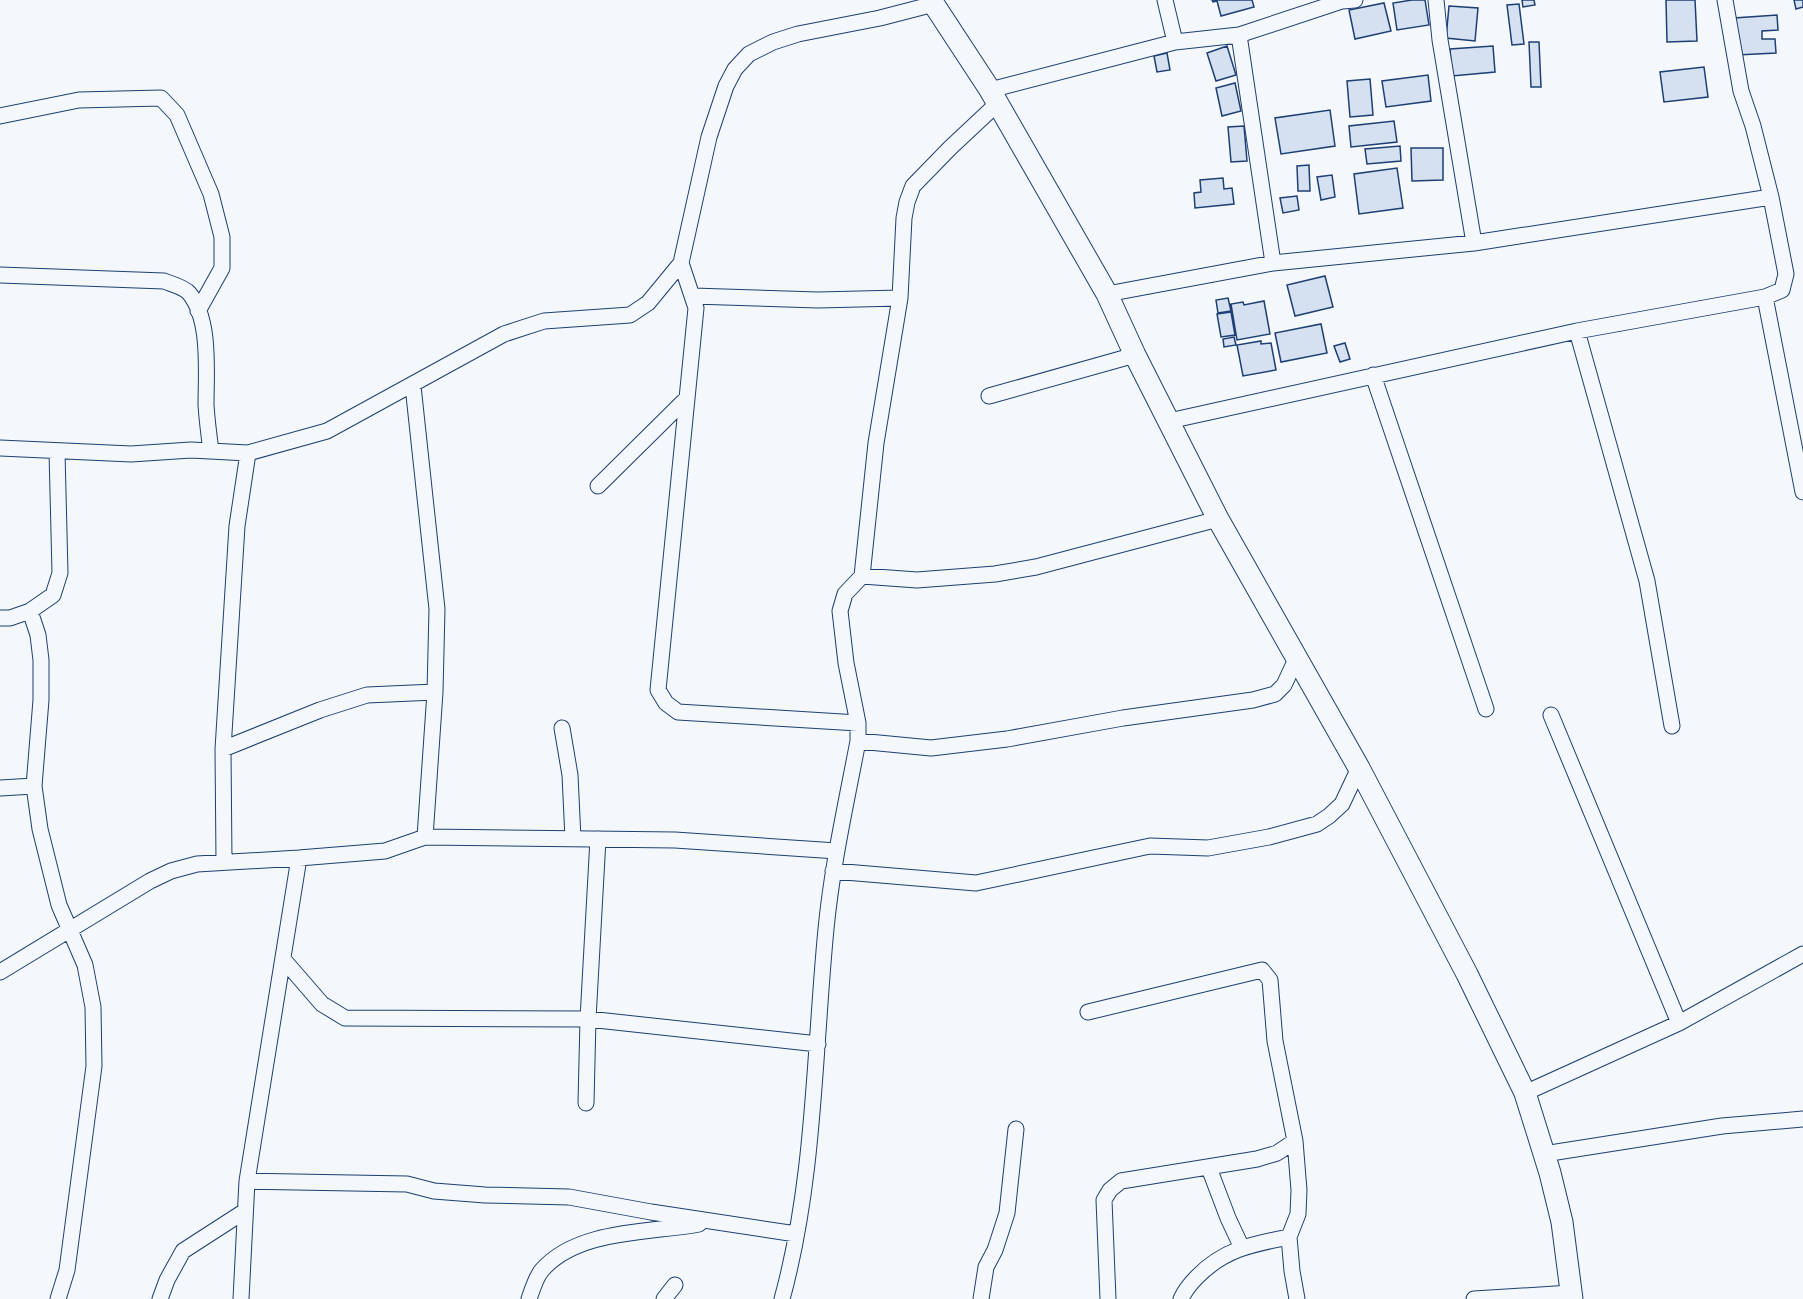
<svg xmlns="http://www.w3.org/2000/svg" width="1803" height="1299" font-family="'Archivo Narrow',sans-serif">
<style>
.building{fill:#d5e0f0;stroke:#1d3f73;stroke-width:1.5}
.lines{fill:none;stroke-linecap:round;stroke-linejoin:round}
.street-casing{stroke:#1d3f73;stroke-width:17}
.secondary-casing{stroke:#1d3f73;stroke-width:23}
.street{stroke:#f4f7fb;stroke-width:15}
.secondary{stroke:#f4f7fb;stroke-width:21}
</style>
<rect width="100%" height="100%" fill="#f4f7fb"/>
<path class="building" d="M1212 0H1252L1254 7 1221 16 1217 1 1213 2Z
M1412 0H1425L1429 25 1397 30 1393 3Z
M1522 0H1534L1535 5 1523 7Z
M1666 0H1695L1697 41 1667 42Z
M1794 0H1803V7L1796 9Z
M1384 3 1391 31 1355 39 1349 10Z
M1519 4 1524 44 1512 45 1507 5Z
M1449 6 1478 8 1475 41 1446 38Z
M1777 15 1778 30 1762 31V39H1775L1776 53 1737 55 1734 18Z
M1529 42H1539L1541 87H1531Z
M1227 46 1236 75 1216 81 1207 53Z
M1493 46 1495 72 1452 76 1450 49Z
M1167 53 1170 70 1157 72 1154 56Z
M1704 67 1708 97 1664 102 1660 72Z
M1428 75 1431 101 1386 107 1382 81Z
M1370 79 1373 115 1350 117 1347 81Z
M1235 83 1241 111 1222 116 1216 88Z
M1330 110 1335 146 1281 154 1275 118Z
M1394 121 1397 142 1351 147 1349 126Z
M1244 126 1247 161 1231 162 1228 127Z
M1400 146 1401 161 1367 164 1365 149Z
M1411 148H1443V180L1412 181Z
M1309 165 1310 191H1298L1297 166Z
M1397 168 1403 208 1359 214 1354 174Z
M1332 175 1335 197 1321 200 1317 177Z
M1223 178 1224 189 1232 188 1234 204 1195 208 1194 193 1201 192 1200 180Z
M1297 196 1299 210 1283 213 1280 198Z
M1325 276 1333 307 1295 316 1287 285Z
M1228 298 1231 311 1218 313 1216 300Z
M1264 301 1270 334 1237 340 1231 304 1243 302 1244 305Z
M1231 312 1235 335 1221 337 1217 314Z
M1321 324 1327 353 1281 362 1275 333Z
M1234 337 1236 345 1224 347 1223 339Z
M1261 341V344L1271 343 1276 370 1243 376 1237 345Z
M1345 343 1350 359 1340 362 1334 346Z"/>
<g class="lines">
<g class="street-casing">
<path id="street" d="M1165 0 1175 42
M1436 0 1440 40 1474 243
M1239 35 1273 263
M990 90 1175 42 1239 35 1342 1 1355 0
M0 116 79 100 161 98 177 115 211 194 222 237V268L198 311
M681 263 696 308 658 690 666 703 678 712 858 723
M0 275 164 281C171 284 184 287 189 293 211 319 206 373 206 405 207 421 209 436 211 451
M1107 294 1273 263 1474 243 1771 197
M693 296 818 300 900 298
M1765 297 1803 492
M1577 331 1647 581 1672 726
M1373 375 1486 709
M413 386 437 609 435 692 425 837
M989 396 1135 355
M1169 421 1577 331 1765 297 1782 290 1786 274 1771 197 1753 126 1741 91 1725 0
M0 448 131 454 191 450 248 453 327 431 504 334 544 321 630 315 648 303 681 263 709 137 726 86 735 69 749 54 773 42 798 34 880 18 934 4
M598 486 687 398
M862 576 917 580 995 574 1036 567 1218 519
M30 611 38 635 41 660V700L34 786 40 829 59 905 85 965 93 1007 94 1066 67 1270 58 1299
M0 618H10L30 611 53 595 60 573 57 452
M1551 715 1679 1023
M562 728 570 775 573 839
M858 741 931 748 1007 739 1123 718 1253 700 1275 694 1284 685 1297 657
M223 749 320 710 367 695 435 692
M0 788 34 786
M224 861 223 749 237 526 248 453
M833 871 976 883 1150 846 1208 848 1269 837 1317 824 1329 816 1342 804 1359 768
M283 959 322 1004 345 1018 588 1019 818 1044
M0 972 150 881 171 871 197 864 299 858 385 851 425 837 675 840 837 851
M1088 1012 1262 970 1270 980 1275 1041 1295 1141 1299 1190 1298 1214 1289 1237 1292 1271 1297 1299
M1525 1093 1679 1023 1803 954
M586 1103 588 1019 598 839
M1544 1154 1722 1126 1803 1119
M1209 1168 1228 1218 1242 1248
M247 1181 407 1184 434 1191 485 1195 569 1197 651 1212 796 1234
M160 1299 167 1280 183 1251 245 1211
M241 1299 247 1181 299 858
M529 1299C532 1290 536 1277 542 1270 578 1229 650 1233 699 1224
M664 1299 675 1285
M782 1299C815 1179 814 1052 826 929 832 866 846 804 858 741V723L846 663 840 611 845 594 862 576 876 443 900 298 904 218 907 202 913 186 950 148 998 103
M981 1299 986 1267 995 1250 1007 1213 1016 1129
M1108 1299 1104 1200 1110 1190 1121 1181 1257 1159 1277 1153 1295 1141
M1181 1299C1185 1290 1190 1284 1197 1277 1224 1249 1253 1244 1289 1237
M1474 1299 1571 1293"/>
</g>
<g class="secondary-casing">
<path id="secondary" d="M931 0 990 90 1107 294 1135 355 1218 519 1359 768 1467 974 1525 1093 1550 1173 1562 1222 1572 1299"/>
</g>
<use href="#street" class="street"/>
<use href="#secondary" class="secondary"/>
</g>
</svg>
